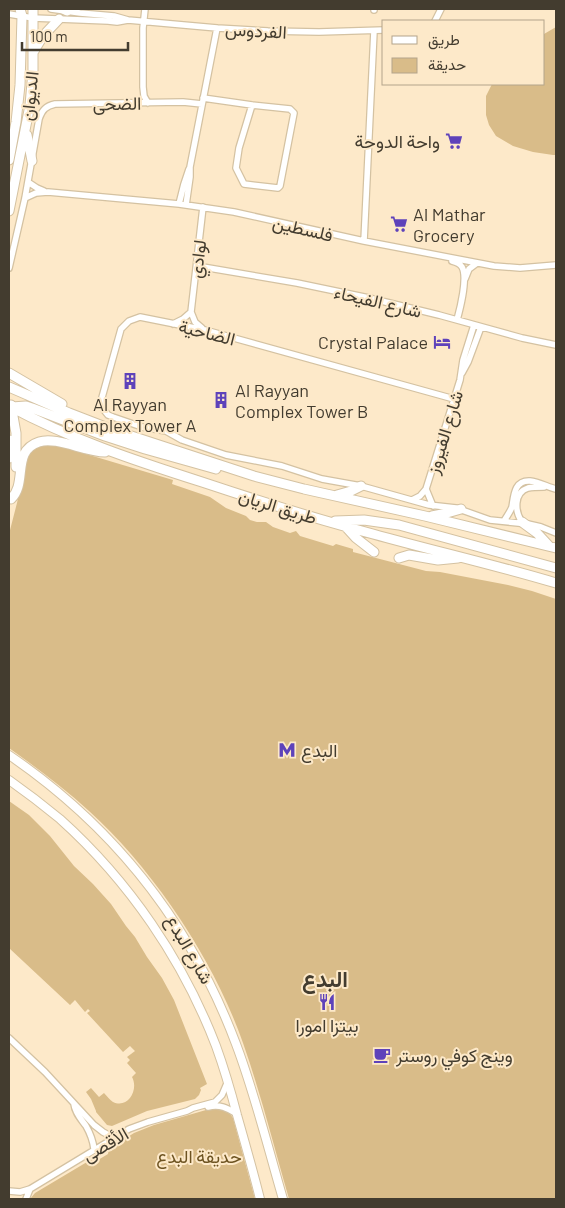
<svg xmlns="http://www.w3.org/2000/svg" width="565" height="1208" font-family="Barlow,Vazirmatn,sans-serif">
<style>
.green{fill:#d9bc89}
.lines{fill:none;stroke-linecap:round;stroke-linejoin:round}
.street-casing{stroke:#d4c2a2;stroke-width:8}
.secondary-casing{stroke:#d4c2a2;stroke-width:10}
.primary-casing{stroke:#d4c2a2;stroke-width:11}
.street{stroke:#fff;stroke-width:5.5}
.secondary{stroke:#fff;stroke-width:8}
.primary{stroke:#fff;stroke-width:9}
.labels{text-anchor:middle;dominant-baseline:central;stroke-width:4;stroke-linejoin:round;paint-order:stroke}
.street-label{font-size:18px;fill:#433c2f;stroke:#fde9c9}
.poi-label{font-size:18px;fill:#433c2f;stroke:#fde9c9;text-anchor:start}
.park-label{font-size:18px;fill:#6d5321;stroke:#fde9c9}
.district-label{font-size:22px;font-weight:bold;fill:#433c2f;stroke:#fde9c9}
</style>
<rect width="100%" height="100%" fill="#fde9c9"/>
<path class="green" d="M556 27V155H553L533 152 513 146 496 136 489 125 486 115V96L492 84H544V34Z
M37 445H56L173 480 172 484 210 497 226 508 246 516 250 520 257 522H266L273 527 290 533 296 531 300 536 333 546 336 544 353 549V552L426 571 440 572 508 585 532 591 556 599V1199H289C274 1147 261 1094 243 1043 214 960 154 870 89 811 64 788 37 768 9 748V534L17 503 27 455Z
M9 801 29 815 50 836 74 866 93 884 111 904 126 926 135 937 147 957 162 978 174 1000 207 1084 200 1088 201 1090 199 1095 195 1099 147 1111 112 1126 107 1125 96 1112V1111L91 1099 86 1092 91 1088 99 1097 104 1093C107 1096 110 1100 113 1102 128 1109 139 1090 132 1077L136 1073 127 1063 130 1060 127 1057 135 1051 130 1046 123 1052 87 1013 90 1011 88 1009 85 1012 75 1000 70 1005 9 948Z
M213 1108C222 1108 228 1110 233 1118L255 1199H30L35 1193 92 1159 98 1160 108 1154 109 1149 134 1133 154 1125Z"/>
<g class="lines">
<g class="street-casing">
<path id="street" d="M51 9 80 13 114 16 128 20 217 28 268 31 319 32 384 30
M145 9 143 28V87L144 96 148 103
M374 10V9
M9 14 33 18 108 21 117 22 128 20
M435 21 441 9
M203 98 252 105 290 109 294 113 280 186 278 188 244 184 236 168 239 148 252 105
M28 182 37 188 44 191
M25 198 36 193 48 192 179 204 234 212 364 241 494 266 520 268 556 265
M179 204 184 184 189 169
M186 205 190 177V167L217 28
M364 241 374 31
M452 261C456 262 460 263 462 267 468 277 460 309 457 320
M197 266 297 283 369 298 439 315 522 338 556 345
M9 268 25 198 39 119C42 110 46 106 55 104L183 102 202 104
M465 279 469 269 477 263
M173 324 183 319 191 312
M202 328 195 322 191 312 203 207
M462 373 468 362 481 327
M454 399 205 330 140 317 129 321 121 329 101 401 104 410 108 415 113 417 142 427 166 431 182 440 226 455 282 466 322 479 361 486 429 505 456 508 490 520 528 524 541 527 556 533
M426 489 433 506
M412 500 420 496 426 489 460 380 463 360 474 325
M504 521C507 516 510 512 512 507 514 496 514 480 530 481 539 482 548 487 556 489
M522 522C515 512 513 493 528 488 533 487 539 487 544 487
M9 1038 45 1072 94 1125 103 1132 114 1138
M74 1104C75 1113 81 1119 86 1126 90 1133 93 1141 94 1149
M208 1107C220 1104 227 1108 237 1114
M9 1191 20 1192 30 1189 129 1129 148 1122 187 1111 193 1108 215 1102 222 1095 228 1081
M26 1199 30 1189"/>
</g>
<g class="secondary-casing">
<path id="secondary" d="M9 755C114 827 191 924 236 1044 255 1094 268 1148 283 1199
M9 780C26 792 43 805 60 819 129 881 183 960 216 1046 224 1068 231 1092 237 1115 245 1143 253 1171 260 1199"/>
</g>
<g class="primary-casing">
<path id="primary" d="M63 9 67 11
M34 51 43 36 59 19
M27 135 32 161
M9 160 16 122 20 85 22 16 20 9
M9 211 30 105 33 72V9
M9 373 62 404
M9 387 69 413 113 430 254 476 304 489 425 516 556 548
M11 405 16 433V467
M9 406C70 439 136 461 202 482 259 501 316 519 373 534 434 551 496 565 556 583
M12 407 26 406 32 408 105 436 145 449 216 469
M9 440V458
M337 495 351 491 361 486
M11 499C28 483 11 451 39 442 56 436 85 452 105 452
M432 516 447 513 461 509
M335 521 364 520 399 525 556 568
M522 522 537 533 549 546
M346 527 356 538 374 552
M399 558 409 555 438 560 458 558"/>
</g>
<use href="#street" class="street"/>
<use href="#secondary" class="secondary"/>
<use href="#primary" class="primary"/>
</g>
<defs>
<g id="supermarket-bare" transform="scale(1.35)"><path d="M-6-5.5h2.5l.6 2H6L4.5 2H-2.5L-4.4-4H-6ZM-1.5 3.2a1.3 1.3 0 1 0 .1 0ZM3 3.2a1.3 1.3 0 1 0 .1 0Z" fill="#5e42ba" stroke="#fde9c9" stroke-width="2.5" paint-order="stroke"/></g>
<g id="hotel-bare" transform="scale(1.35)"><path d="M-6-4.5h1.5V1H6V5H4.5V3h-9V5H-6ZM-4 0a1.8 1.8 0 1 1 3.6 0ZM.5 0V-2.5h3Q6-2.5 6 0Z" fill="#5e42ba" stroke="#fde9c9" stroke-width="2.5" paint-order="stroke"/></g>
<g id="building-bare" transform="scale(1.35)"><path d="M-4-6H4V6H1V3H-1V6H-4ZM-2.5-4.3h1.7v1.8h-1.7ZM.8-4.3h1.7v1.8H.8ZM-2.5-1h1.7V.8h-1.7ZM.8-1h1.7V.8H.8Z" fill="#5e42ba" stroke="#fde9c9" stroke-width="2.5" paint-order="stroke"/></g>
<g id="metro-bare" transform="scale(1.35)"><path d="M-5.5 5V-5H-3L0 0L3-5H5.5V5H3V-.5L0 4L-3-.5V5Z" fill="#5e42ba" stroke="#fde9c9" stroke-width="2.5" paint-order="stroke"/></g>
<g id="restaurant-bare" transform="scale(1.35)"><path d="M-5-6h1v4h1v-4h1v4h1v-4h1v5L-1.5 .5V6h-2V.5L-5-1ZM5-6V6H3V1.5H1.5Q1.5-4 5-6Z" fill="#5e42ba" stroke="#fde9c9" stroke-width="2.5" paint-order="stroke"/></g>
<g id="cafe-bare" transform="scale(1.35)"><path d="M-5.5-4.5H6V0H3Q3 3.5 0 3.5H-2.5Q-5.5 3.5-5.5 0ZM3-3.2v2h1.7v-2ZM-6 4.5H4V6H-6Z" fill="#5e42ba" stroke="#fde9c9" stroke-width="2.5" paint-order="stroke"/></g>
</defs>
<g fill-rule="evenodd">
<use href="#supermarket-bare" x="454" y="141"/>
<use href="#supermarket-bare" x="399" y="224"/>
<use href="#hotel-bare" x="442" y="342"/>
<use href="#building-bare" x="130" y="381"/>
<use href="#building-bare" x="221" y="400"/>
<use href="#metro-bare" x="287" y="750"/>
<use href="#restaurant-bare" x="327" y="1002"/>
<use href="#cafe-bare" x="382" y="1055"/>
</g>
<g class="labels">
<g class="street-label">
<text transform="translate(256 30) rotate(3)">الفردوس</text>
<text transform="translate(29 96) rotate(-84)">الديوان</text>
<text transform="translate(117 103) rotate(-1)">الضحى</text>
<text transform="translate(303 228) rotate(13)">فلسطين</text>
<text transform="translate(197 259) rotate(-83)">لوادي</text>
<text transform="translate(378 301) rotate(13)">شارع الفيحاء</text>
<text transform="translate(207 332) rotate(14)">الضاحية</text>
<text transform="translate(444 432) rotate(-73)">شارع الفيروز</text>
<text transform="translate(278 506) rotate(17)">طريق الريان</text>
<text transform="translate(190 949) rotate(60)">شارع البدع</text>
<text transform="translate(105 1144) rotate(-30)">الأقصى</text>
</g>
<g class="poi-label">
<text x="440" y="141" text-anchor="end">واحة الدوحة</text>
<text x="413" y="214">Al Mathar<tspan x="413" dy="21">Grocery</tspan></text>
<text x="428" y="342" text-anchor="end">Crystal Palace</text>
<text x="235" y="390">Al Rayyan<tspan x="235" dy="21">Complex Tower B</tspan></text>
<text x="130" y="404" text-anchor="middle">Al Rayyan<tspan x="130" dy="21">Complex Tower A</tspan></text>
<text x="301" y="750">البدع</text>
<text x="327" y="1025" text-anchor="middle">بيتزا امورا</text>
<text x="396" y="1055">وينج كوفي روستر</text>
</g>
<g class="park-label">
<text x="199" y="1156">حديقة البدع</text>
</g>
<g class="district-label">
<text x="325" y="978">البدع</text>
</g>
</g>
<rect width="565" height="1208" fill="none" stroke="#433c2f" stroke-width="20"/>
<rect x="382" y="20" width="162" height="65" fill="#fde9c9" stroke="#b3a48b"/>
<rect x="392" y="36" width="25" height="8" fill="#ffffff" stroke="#b3a48b"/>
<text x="428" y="45" font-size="15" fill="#433c2f">طريق</text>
<rect x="392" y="58" width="25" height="15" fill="#d9bc89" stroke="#b3a48b"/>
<text x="428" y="70" font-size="15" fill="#433c2f">حديقة</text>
<path d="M22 42v8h106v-8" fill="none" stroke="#433c2f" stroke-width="2.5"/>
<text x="30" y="42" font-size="15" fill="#433c2f" stroke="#fde9c9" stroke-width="4" paint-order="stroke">100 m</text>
</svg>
